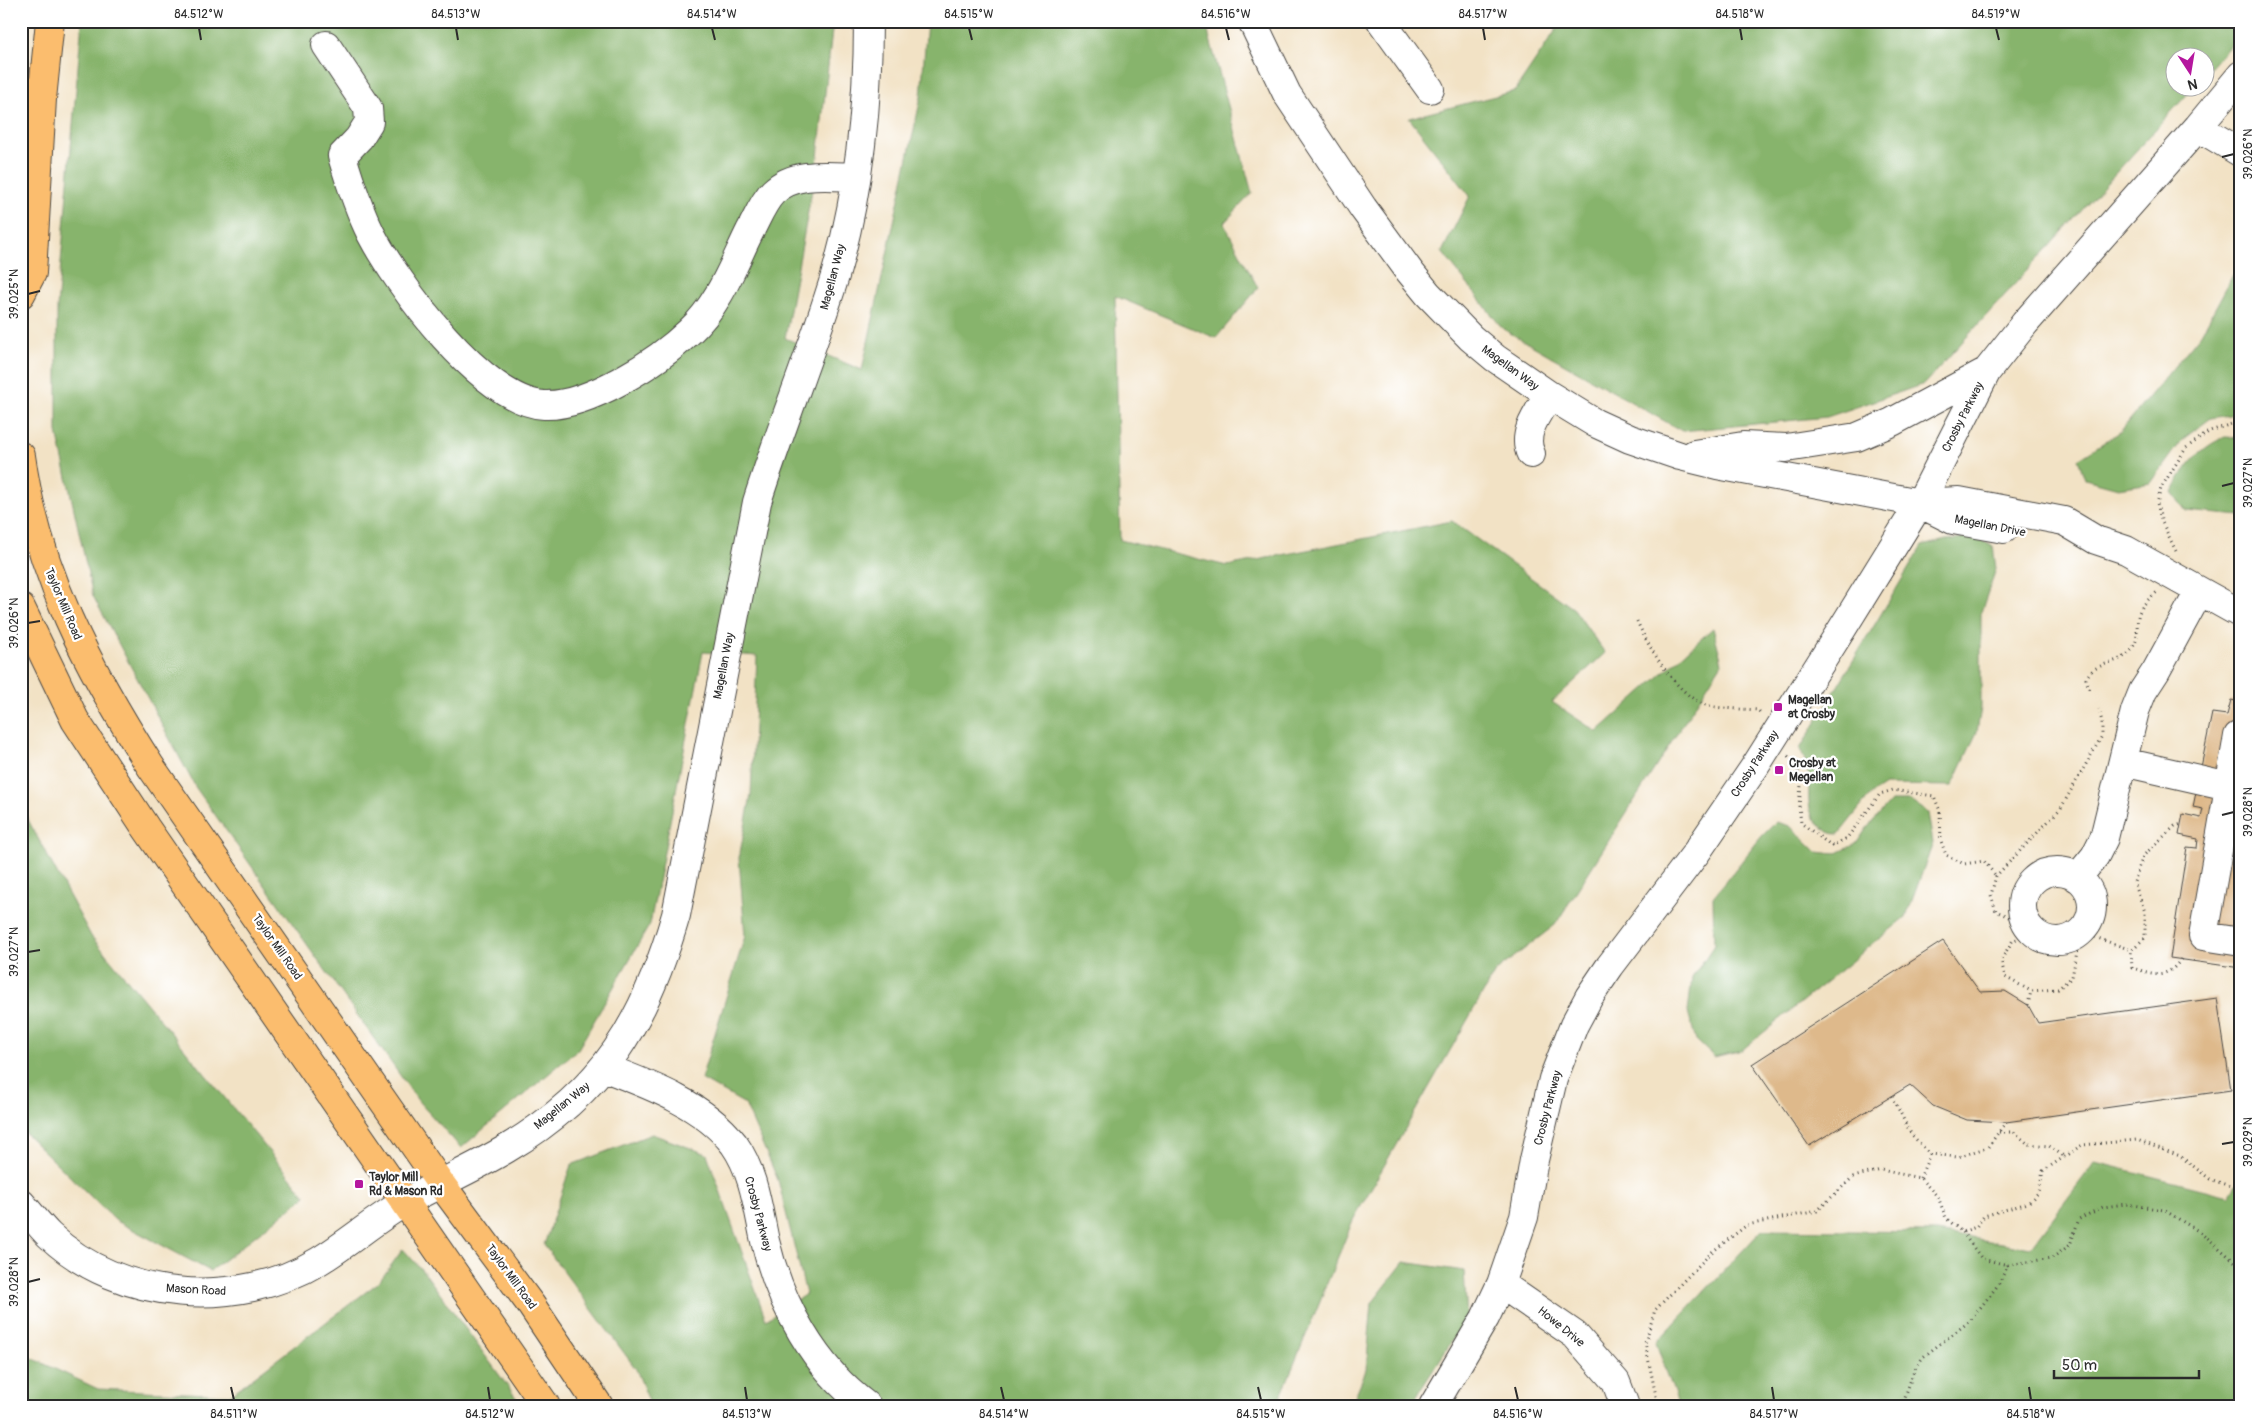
<svg xmlns="http://www.w3.org/2000/svg" width="2262" height="1427" font-family="Pangolin,sans-serif">
<style>
.forest{fill:#87b46c;stroke:#59704c}
.building{fill:#deb98b}
.lines{fill:none;stroke-linecap:round;stroke-linejoin:round}
.minor-casing{stroke:#494642;stroke-width:30}
.major-casing{stroke:#494642;stroke-width:30}
.highway-casing{stroke:#494642;stroke-width:30}
.path{stroke:#494642;stroke-width:3;stroke-dasharray:1 4;stroke-linecap:butt}
.minor{stroke:#fff;stroke-width:28}
.major{stroke:#fbbd6e;stroke-width:28}
.highway{stroke:#fbbd6e;stroke-width:28}
.ticks{fill:none;stroke:#2b2b2b;stroke-width:2}
.poi-dot{fill:#b5179e;stroke:#fff;stroke-width:2}
.labels{text-anchor:middle;dominant-baseline:central;stroke-width:4.5;stroke-linejoin:round;paint-order:stroke}
.street-label{font-size:12px;fill:#2b2b2b;stroke:#fff}
.poi-label{font-size:12px;font-weight:bold;fill:#2b2b2b;stroke:#fff;text-anchor:start}
.neatline{fill:none;stroke:#2b2b2b;stroke-width:2}
.ticks-label{font-size:12px;text-anchor:middle;fill:#2b2b2b}
</style>
<rect width="100%" height="100%" fill="#fff"/>
<filter id="ink" filterUnits="userSpaceOnUse"><feTurbulence type="fractalNoise" baseFrequency=".02" numOctaves="2"/><feDisplacementMap in="SourceGraphic" scale="10" xChannelSelector="R" yChannelSelector="G"/><feConvolveMatrix kernelMatrix="1 2 1 2 8 2 1 2 1" color-interpolation-filters="sRGB"/></filter>
<filter id="wash" filterUnits="userSpaceOnUse"><feTurbulence type="fractalNoise" baseFrequency=".0096" numOctaves="4" result="noise"/><feDisplacementMap in="SourceGraphic" scale="20" xChannelSelector="R" yChannelSelector="G"/><feGaussianBlur stdDeviation="1.12" result="paint"/><feColorMatrix in="noise" values="0 0 0 0 0 0 0 0 0 0 0 0 0 0 0 0 0 1.4 0 .05"/><feComposite in="paint" operator="in"/></filter>
<g filter="url(#wash)">
<rect width="100%" height="100%" fill="#f2e2c5"/>
<path class="forest" d="M82 21H833L818 157 785 338 862 370 921 97 927 21H1205L1252 193 1224 223 1258 288 1216 338 1115 296 1120 540 1227 566 1452 521 1574 609 1605 653 1552 702 1597 732 1713 628 1722 663 1555 925 1495 972 1353 1220 1277 1406H651L636 1369 544 1245 571 1165 652 1134 707 1154 766 1320 806 1294 778 1180 745 1104 701 1079 745 936 739 858 751 795 757 656 703 652 650 924 578 1049 461 1148 419 1102 196 788 93 596 57 432V308Z
M1562 21H2241V33L2205 74 2204 58H2174V88H2193L1924 384 1827 417 1682 431 1503 329 1442 252 1470 196 1409 118 1515 91Z
M2241 265V413L2211 418 2183 439 2151 483 2118 488 2085 479 2078 459 2120 432 2201 334 2233 275Z
M2225 437 2241 438V516L2186 511 2172 492C2186 467 2197 449 2225 437Z
M1973 537 1993 546 1996 569 1981 612V708L1977 732 1952 786 1885 785 1871 794 1839 834C1831 834 1828 832 1822 827 1801 810 1813 790 1807 767 1806 761 1802 755 1800 749L1922 546 1946 540Z
M1891 801H1910L1928 813 1933 843 1906 917 1742 1050 1714 1057 1696 1040 1688 1012 1692 978 1714 945 1713 897 1762 836 1776 822 1790 826 1817 852 1835 854 1856 844 1867 828Z
M21 807 91 936 306 1196 210 1271 115 1220 21 1129Z
M2095 1162 2229 1196 2241 1176V1406H1679L1656 1343 1762 1230 1937 1232 2030 1248Z
M403 1249 427 1276 522 1406H21V1353L98 1389 230 1395 379 1282Z
M1404 1262 1464 1271 1467 1318 1410 1406H1351L1366 1370 1372 1303Z"/>
<g id="blocks">
<path class="building" d="M2231 700 2241 702V820L2231 819 2226 848 2241 851V968L2170 958 2187 847 2197 848 2198 839 2179 835 2183 814 2201 818 2203 809 2193 807 2212 713 2227 715Z
M1943 941 1980 992 2005 991 2028 1005 2038 1023 2217 998 2231 1090 2006 1122 1967 1120 1933 1106 1910 1085 1809 1146 1752 1064Z"/>
</g>
</g>
<g filter="url(#ink)">
<use href="#blocks" fill-opacity="0" stroke="#494642" stroke-width="1"/>
<g class="lines">
<g class="minor-casing">
<path id="minor" d="M1252 21 1287 94 1363 208 1410 272 1428 294 1471 338 1495 358 1549 395 1595 423 1630 439 1680 456 1717 465 1920 503 1959 501 2064 521 2096 540 2126 550 2241 614
M1381 21 1430 89
M326 45 368 108 369 122 359 138 342 156C350 183 358 208 371 234 397 284 483 402 544 405 588 407 659 361 690 331 719 305 733 265 750 231 757 218 763 202 773 192 795 171 828 176 856 177
M2198 127 2241 153
M1531 454C1521 434 1538 413 1549 395
M1694 454 1743 446 1786 448 1857 437 1892 422 1987 371
M1923 505 1953 520 2004 529
M2241 737 2238 736 2203 936 2241 942
M2123 762 2229 786
M2022 906a35 35 0 1 1 70 0a35 35 0 1 1-70 0Z
M2077 878 2095 856 2104 838 2135 711 2143 691 2156 671 2199 592
M605 1068C650 1085 704 1105 734 1144 754 1172 758 1209 765 1241 780 1304 814 1367 867 1406
M21 1203C30 1213 39 1225 49 1235 119 1302 238 1310 319 1261 350 1242 377 1218 407 1201 440 1183 474 1168 506 1149 604 1091 645 1022 676 915L757 502C781 426 812 352 835 276 859 193 868 107 868 21
M1501 1284 1575 1335 1616 1382 1625 1406
M1433 1406 1485 1318 1501 1284 1524 1217 1534 1160 1553 1079 1574 1025 1589 997 1610 966 1696 853 1756 765 1842 629 1920 503 1987 371 2025 323 2198 127 2241 75"/>
</g>
<g class="major-casing">
<path id="major" d="M21 456C37 572 89 670 151 767L441 1184 531 1305 599 1406
M21 608 75 720 146 828 546 1406"/>
</g>
<g class="highway-casing">
<path id="highway" d="M21 294 32 273 42 99 50 21"/>
</g>
<path class="path" d="M2176 551 2161 520 2157 503 2161 488 2186 448 2210 431 2241 421
M1637 621C1648 647 1676 693 1703 704 1714 709 1745 709 1758 710L1762 715
M2089 689 2086 679C2094 660 2122 666 2133 648 2139 638 2136 628 2138 617 2140 606 2149 599 2157 592
M1788 756 1796 761 1801 785 1799 806 1801 823 1832 846 1847 838 1880 794 1893 790 1934 796 1940 811 1941 841 1946 855 1964 864 1984 861 1996 876
M2036 935 2013 940 2001 960 2005 977 2031 991 2058 989 2072 977 2081 932 2131 950
M2021 938 2013 919 1996 911 1991 895 1996 876 2061 808 2102 736V722L2099 709
M2181 959C2167 980 2154 974 2132 968L2131 950 2145 938V912L2134 882 2143 856 2175 826 2182 824
M2028 1005 2031 991
M1892 1096 1911 1134 1930 1154 1958 1157 1988 1147 2006 1122
M1999 1132H2014L2028 1144 2049 1146 2065 1157
M1920 1178 1930 1154
M1962 1232 1982 1259 2008 1265 2052 1258 2070 1245 2079 1219 2103 1207 2126 1204 2164 1210 2203 1234 2241 1267
M1658 1406 1645 1343 1655 1310 1712 1252 1747 1225 1817 1211 1853 1177 1881 1170 1920 1178 1938 1197 1946 1218 1962 1232 1976 1227 1984 1216 2028 1203 2039 1192 2043 1171 2082 1145 2137 1140 2180 1156 2210 1179 2241 1190
M1902 1406 1914 1370 1923 1357 1970 1321 1998 1285 2008 1265"/>
<use href="#minor" class="minor"/>
<use href="#major" class="major"/>
<use href="#highway" class="highway"/>
</g>
</g>
<path class="ticks" d="M199 28 201 40M456 28 458 40M712 28 715 40M969 28 972 40M1226 28 1229 40M1483 28 1485 40M1740 28 1742 40M1996 28 1999 40M2222 157 2234 154M28 294 40 291M2222 486 2234 483M28 623 40 621M2222 815 2234 812M28 952 40 950M2222 1144 2234 1142M28 1282 40 1279M231 1387 234 1400M488 1387 490 1400M745 1387 747 1400M1001 1387 1004 1400M1258 1387 1261 1400M1515 1387 1518 1400M1772 1387 1774 1400M2029 1387 2031 1400"/>
<g class="poi-dot">
<rect x="1773" y="702" width="10" height="10" rx="2.5"/>
<rect x="1774" y="765" width="10" height="10" rx="2.5"/>
<rect x="354" y="1179" width="10" height="10" rx="2.5"/>
</g>
<g class="labels">
<g class="street-label">
<text transform="translate(833 277) rotate(-75)">Magellan Way</text>
<text transform="translate(1510 368) rotate(36)">Magellan Way</text>
<text transform="translate(1963 417) rotate(-63)">Crosby Parkway</text>
<text transform="translate(1990 526) rotate(11)">Magellan Drive</text>
<text transform="translate(63 604) rotate(67)">Taylor Mill Road</text>
<text transform="translate(724 666) rotate(-79)">Magellan Way</text>
<text transform="translate(1755 764) rotate(-57)">Crosby Parkway</text>
<text transform="translate(277 947) rotate(55)">Taylor Mill Road</text>
<text transform="translate(562 1106) rotate(-39)">Magellan Way</text>
<text transform="translate(1548 1108) rotate(-75)">Crosby Parkway</text>
<text transform="translate(758 1214) rotate(75)">Crosby Parkway</text>
<text transform="translate(511 1277) rotate(54)">Taylor Mill Road</text>
<text transform="translate(196 1290) rotate(3)">Mason Road</text>
<text transform="translate(1561 1327) rotate(39)">Howe Drive</text>
</g>
<g class="poi-label">
<text x="1788" y="700">Magellan<tspan x="1788" dy="14">at Crosby</tspan></text>
<text x="1789" y="763">Crosby at<tspan x="1789" dy="14">Megellan</tspan></text>
<text x="369" y="1177">Taylor Mill<tspan x="369" dy="14">Rd &amp; Mason Rd</tspan></text>
</g>
</g>
<rect width="2262" height="1427" fill="none" stroke="#fff" stroke-width="55"/>
<g transform="translate(2190 72) rotate(168)"><circle r="24" fill="#ffffff" stroke="#aaaaaa"/>
<path d="M0-4L9 19L0 12L-9 19Z" fill="#b5179e"/>
<text y="-8" font-size="14" font-weight="bold" text-anchor="middle" fill="#2b2b2b">N</text>
</g>
<path d="M2054 1370v8h145v-8" fill="none" stroke="#2b2b2b" stroke-width="2.5"/>
<text x="2062" y="1370" font-size="15" fill="#2b2b2b" stroke="#ffffff" stroke-width="4" paint-order="stroke">50 m</text>
<rect x="28" y="28" width="2206" height="1372" class="neatline"/>
<g class="ticks-label">
<text x="199" y="18">84.512°W</text>
<text x="456" y="18">84.513°W</text>
<text x="712" y="18">84.514°W</text>
<text x="969" y="18">84.515°W</text>
<text x="1226" y="18">84.516°W</text>
<text x="1483" y="18">84.517°W</text>
<text x="1740" y="18">84.518°W</text>
<text x="1996" y="18">84.519°W</text>
<text transform="translate(2248 154) rotate(-90)" y="4">39.026°N</text>
<text transform="translate(14 294) rotate(-90)" y="4">39.025°N</text>
<text transform="translate(2248 483) rotate(-90)" y="4">39.027°N</text>
<text transform="translate(14 623) rotate(-90)" y="4">39.026°N</text>
<text transform="translate(2248 812) rotate(-90)" y="4">39.028°N</text>
<text transform="translate(14 952) rotate(-90)" y="4">39.027°N</text>
<text transform="translate(2248 1142) rotate(-90)" y="4">39.029°N</text>
<text transform="translate(14 1282) rotate(-90)" y="4">39.028°N</text>
<text x="234" y="1418">84.511°W</text>
<text x="490" y="1418">84.512°W</text>
<text x="747" y="1418">84.513°W</text>
<text x="1004" y="1418">84.514°W</text>
<text x="1261" y="1418">84.515°W</text>
<text x="1518" y="1418">84.516°W</text>
<text x="1774" y="1418">84.517°W</text>
<text x="2031" y="1418">84.518°W</text>
</g>
</svg>
